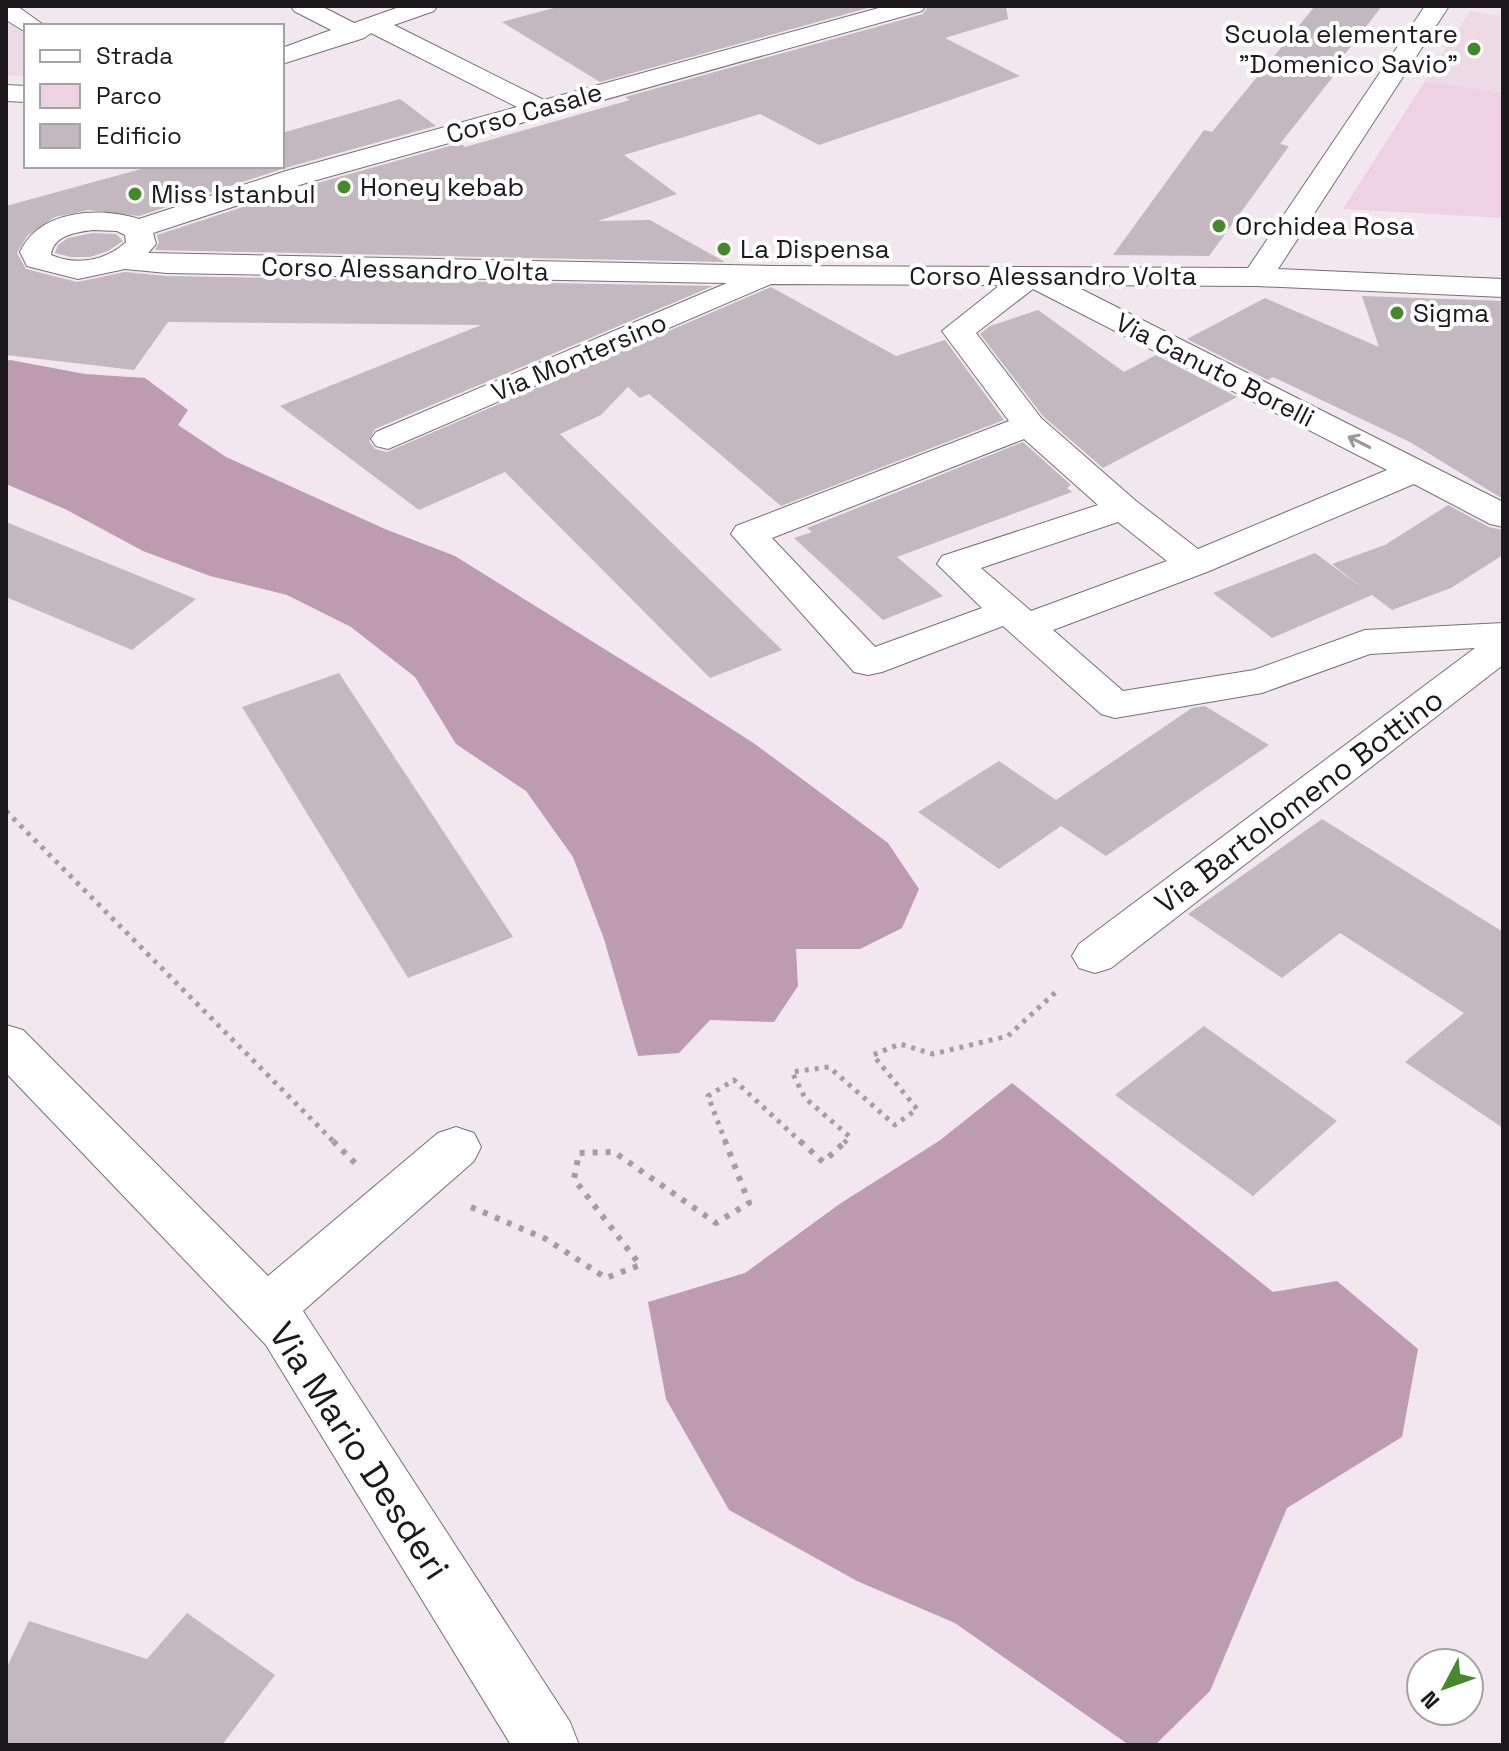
<svg xmlns="http://www.w3.org/2000/svg" width="1509" height="1751" font-family="'Space Grotesk',sans-serif">
<style>
.built{fill:#ecdae5}
.green{fill:#efd1e4}
.forest{fill:#bd9cb1}
.building{fill:#c3b8bf}
.lines{fill:none;stroke-linecap:round;stroke-linejoin:round}
.minor-casing{stroke:#796f76;stroke-width:2}
.path-far1{stroke:#a69da3;stroke-width:5;stroke-dasharray:4 6;stroke-linecap:butt}
.path{stroke:#a69da3;stroke-width:6;stroke-dasharray:5 8;stroke-linecap:butt}
.minor{fill:#fff;fill-rule:evenodd}
.oneway{stroke:#999798}
.poi-dot{fill:#46882b;stroke:#fff;stroke-width:3}
.labels{text-anchor:middle;dominant-baseline:central;stroke-width:8;stroke-linejoin:round;paint-order:stroke}
.far-poi-label{font-size:26px;fill:#1c181b;stroke:#fff;text-anchor:start}
.far-street-label{font-size:26px;fill:#1c181b;stroke:#fff}
.street-label{font-size:30px;fill:#1c181b;stroke:#fff}
.near-street-label{font-size:36px;fill:#1c181b;stroke:#fff}
</style>
<rect width="100%" height="100%" fill="#f2e7ee"/>
<path class="built" d="M1470 11 1503 16V93L1425 81Z
M6 22 26 34V76L6 75Z"/>
<path class="green" d="M1425 81 1503 93V218L1343 209Z"/>
<path class="forest" d="M10 360 85 374 145 378 188 410 178 425 226 457 385 529 455 556 680 696 755 744 888 843 919 889 902 928 860 949H796L798 986 774 1022 710 1020 679 1053 638 1056 604 939 573 857 526 791 456 744 415 677 351 627 287 595 210 576 143 551 65 509 6 484V361Z
M1012 1083 1273 1292 1337 1281 1418 1349 1402 1437 1287 1508 1210 1691 1155 1745H1129L955 1623 857 1581 729 1510 666 1399 648 1302 745 1273 841 1203 939 1141Z"/>
<path class="building" d="M561 6H875L600 82 502 22Z
M928 6H1006L1008 19 945 38 1020 76 819 145 760 114 624 155 677 194 598 221 650 220 725 262 155 250 159 243 157 235 307 186 460 143 465 147 630 100 625 97 923 14Z
M1315 6H1382L1338 63 1343 64 1280 144 1289 146 1209 256 1113 255 1204 130 1212 132Z
M400 99 436 126 285 168 139 216 89 210 55 217 27 236 17 253 26 269 77 282 125 272 167 276 713 286 375 429 369 441 375 449 387 452 771 287 896 356 945 340 1004 420 781 506 649 394 640 398 628 387 601 415 560 434 782 650 710 678 505 472 419 510 280 406 481 325 168 322 134 370 6 355V206L152 166H282V133Z
M93 233 116 234 123 241 108 251 90 257H71L55 253 58 245 68 238Z
M1362 296 1503 301V499L1410 442 1273 377 1268 380 1187 339 1265 298 1379 347Z
M1038 310 1124 372 1156 355 1237 397 1103 468 1043 416 980 334 990 326Z
M1023 442 1071 485 1067 488 1072 492 897 557 943 596 883 620 794 538 812 532 807 528Z
M1448 505 1489 527 1503 530V555L1451 588 1392 610 1372 595 1272 638 1213 593 1315 553 1364 589 1332 564 1385 545Z
M6 522 196 599 132 650 6 597Z
M339 673 513 937 408 978 242 707Z
M1205 706 1269 745 1106 856 1061 826 999 869 918 812 999 761 1056 800 1192 708Z
M1322 819 1503 932V1128L1405 1062 1464 1013 1340 933 1282 978 1188 914Z
M1204 1026 1337 1121 1253 1196 1115 1095Z
M187 1613 275 1675 222 1745H6V1669L29 1621 147 1659Z"/>
<g class="lines">
<g class="minor-casing">
<path id="minor" d="M6 6H17L45 26H26L24 31 6 20Z
M291 6H321L354 23 402 6H437L434 11 394 25 544 100 886 6H925L922 11 306 183 153 233 156 244 148 253 771 266 1248 268 1425 6H1449L1278 269 1503 279V297L1257 286 1073 285 1503 502V527L1490 524 1414 484 1207 572 1053 630 1123 691 1254 670 1365 630 1503 623V665L1111 968 1095 973 1079 968 1072 956 1079 944 1475 648 1370 654 1262 693 1115 718 1101 714 1003 626 882 672 868 675 854 672 731 534 736 526 1009 421 942 331 1000 285 771 284 388 449 376 446 371 439 376 432 727 283 167 273 125 269 78 279 27 266 20 252C39 210 99 206 139 219L286 171 517 107 371 33 364 38 282 64V48L331 30 294 11ZM93 230 117 231 125 235 126 242C106 261 76 266 51 255 53 235 77 232 93 230ZM1033 289 1387 470 1198 549 1136 501 1041 418 976 333ZM1024 439 1098 505 942 556 937 564 982 608 875 647 772 538ZM1118 522 1167 561 1031 611 981 568Z
M6 85 26 86V102L6 101Z
M6 1025 23 1030 268 1276 438 1133 456 1127 474 1133 481 1147 474 1161 303 1311 570 1722 579 1745H511L266 1345 6 1073Z"/>
</g>
<path class="path-far1" d="M6 811 335 1143
M726 1143 708 1096 734 1080 802 1143
M844 1143 850 1137 805 1098 792 1072 829 1067 895 1125 917 1109 873 1055 900 1044 933 1054 1008 1036 1059 989"/>
<path class="path" d="M333 1141 355 1163
M800 1141 823 1162 846 1141
M471 1207 546 1239 606 1278 640 1265 574 1179 579 1153 614 1152 716 1223 749 1203 725 1141"/>
<use href="#minor" class="minor"/>
</g>
<defs><path id="oneway-shaft" d="M-6 0H5M1.5-3L5.5 0L1.5 3" fill="none" stroke-width="1.6" stroke-linecap="round" stroke-linejoin="round" transform="scale(2)"/></defs>
<use class="oneway" href="#oneway-shaft" transform="translate(1359 442) rotate(-153)"/>
<g class="poi-dot">
<circle cx="1474" cy="49" r="8"/>
<circle cx="344" cy="187" r="8"/>
<circle cx="135" cy="194" r="8"/>
<circle cx="1219" cy="226" r="8"/>
<circle cx="724" cy="249" r="8"/>
<circle cx="1397" cy="313" r="8"/>
</g>
<g class="labels">
<g class="far-poi-label">
<text x="1458" y="34" text-anchor="end">Scuola elementare<tspan x="1458" dy="30">"Domenico Savio"</tspan></text>
<text x="360" y="187">Honey kebab</text>
<text x="151" y="194">Miss Istanbul</text>
<text x="1235" y="226">Orchidea Rosa</text>
<text x="740" y="249">La Dispensa</text>
<text x="1413" y="313">Sigma</text>
</g>
<g class="far-street-label">
<text transform="translate(524 113) rotate(-16)">Corso Casale</text>
<text transform="translate(405 269) rotate(1)">Corso Alessandro Volta</text>
<text x="1053" y="276">Corso Alessandro Volta</text>
<text transform="translate(579 357) rotate(-23)">Via Montersino</text>
<text transform="translate(1215 370) rotate(27)">Via Canuto Borelli</text>
</g>
<g class="street-label">
<text transform="translate(1299 801) rotate(-37)">Via Bartolomeno Bottino</text>
</g>
<g class="near-street-label">
<text transform="translate(359 1451) rotate(57)">Via Mario Desderi</text>
</g>
</g>
<rect width="1509" height="1751" fill="none" stroke="#1c181b" stroke-width="16"/>
<rect x="24" y="24" width="260" height="144" fill="#ffffff" stroke="#a4a3a4" stroke-width="2"/>
<rect x="40" y="50" width="40" height="12" fill="#ffffff" stroke="#a4a3a4" stroke-width="2"/>
<text x="96" y="64" font-size="24" fill="#1c181b">Strada</text>
<rect x="40" y="84" width="40" height="24" fill="#efd1e4" stroke="#a4a3a4" stroke-width="2"/>
<text x="96" y="104" font-size="24" fill="#1c181b">Parco</text>
<rect x="40" y="124" width="40" height="24" fill="#c3b8bf" stroke="#a4a3a4" stroke-width="2"/>
<text x="96" y="144" font-size="24" fill="#1c181b">Edificio</text>
<g transform="translate(1445 1687) rotate(229)"><circle r="38" fill="#ffffff" stroke="#a4a3a4" stroke-width="2"/>
<path d="M0-6L14 30L0 20L-14 30Z" fill="#46882b"/>
<text y="-12" font-size="22" font-weight="bold" text-anchor="middle" fill="#1c181b">N</text>
</g>
</svg>
